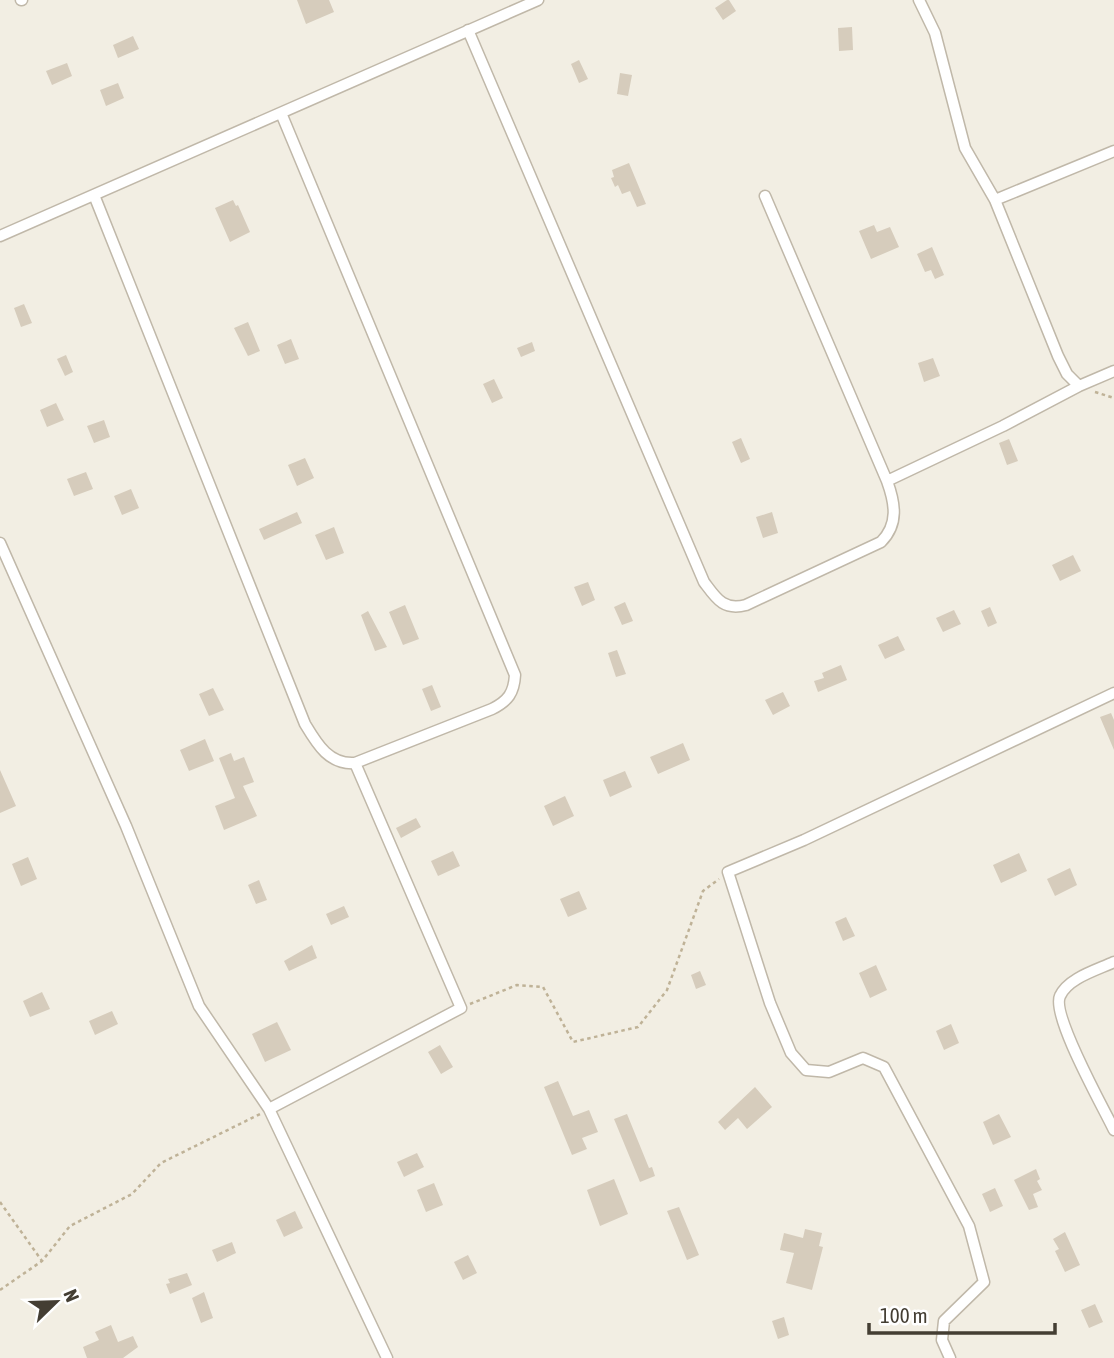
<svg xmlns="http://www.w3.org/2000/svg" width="1114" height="1358" font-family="'Asap Condensed',sans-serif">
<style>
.building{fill:#d6ccbc}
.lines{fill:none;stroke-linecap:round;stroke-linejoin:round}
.minor-casing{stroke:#c0b8a9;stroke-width:13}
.path{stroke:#bfb297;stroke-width:2.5;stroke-dasharray:3.5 3.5;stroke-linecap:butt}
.minor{stroke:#fff;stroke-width:10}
</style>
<rect width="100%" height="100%" fill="#f2eee3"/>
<path class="building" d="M297 0H329L334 12 306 24Z
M727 0H729L736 11 723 20 715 8Z
M852 27 853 50 839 51 838 28Z
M133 36 139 49 118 58 113 45Z
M579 60 588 79 579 83 571 64Z
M67 63 72 76 52 85 46 71Z
M620 73 632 75 628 96 617 94Z
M118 83 124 98 106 106 100 90Z
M629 163 646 204 637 207 630 191 622 194 618 185 615 187 611 178 614 177 612 170Z
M233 200 236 206 238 205 250 232 230 242 215 208Z
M874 225 877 232 890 227 899 247 871 259 859 231Z
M932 247 944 275 935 279 931 270 925 272 917 254Z
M24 304 32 323 21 327 14 308Z
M248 322 260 351 248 356 234 328Z
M291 339 299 359 285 364 277 345Z
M532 342 535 351 521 357 517 348Z
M66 355 73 372 65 376 57 359Z
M933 358 940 376 924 382 918 363Z
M494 379 503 398 492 403 483 384Z
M56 403 64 420 47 427 40 410Z
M104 420 110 437 94 443 87 426Z
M741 438 750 459 741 463 732 442Z
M1009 439 1018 461 1007 465 999 443Z
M305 458 314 478 297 486 288 465Z
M86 472 93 489 74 496 67 479Z
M131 489 139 508 122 515 114 496Z
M297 512 302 523 264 540 259 529Z
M772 512 778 533 763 538 756 517Z
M334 527 344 553 326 560 315 535Z
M1073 555 1081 571 1060 581 1052 565Z
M588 582 595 600 582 606 574 587Z
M625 602 633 621 622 625 614 607Z
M405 605 419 639 403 645 389 612Z
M990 607 997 623 988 627 981 611Z
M954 610 961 624 943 632 936 618Z
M368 611 387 647 375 651 361 615Z
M898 636 905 650 885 659 878 645Z
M617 650 626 674 616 677 608 653Z
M841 665 847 680 818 692 814 681 824 678 822 673Z
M432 685 441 707 431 711 422 689Z
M213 688 224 710 209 716 199 694Z
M783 692 790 706 773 715 765 700Z
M1111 713 1114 720V750L1100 717Z
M205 739 214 761 189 771 180 750Z
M683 743 690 760 658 774 650 757Z
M231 753 234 761 244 757 254 782 243 786 257 816 224 830 215 806 235 798 219 758Z
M0 770 16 806 0 813Z
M625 771 632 787 610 797 603 780Z
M565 796 574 816 553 826 544 806Z
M416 818 421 827 401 838 396 828Z
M453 851 460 866 438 876 431 861Z
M1019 853 1027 871 1001 883 993 865Z
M28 857 37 879 21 886 12 864Z
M1070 868 1077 885 1055 896 1047 879Z
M259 880 267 900 256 904 248 885Z
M579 891 587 909 568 917 560 899Z
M344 906 349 917 331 925 326 914Z
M846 917 855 936 843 941 835 922Z
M312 945 317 958 289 971 284 961Z
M876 965 887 990 870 998 859 973Z
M700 971 706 985 696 989 691 975Z
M42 992 50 1009 30 1017 23 1001Z
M112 1011 118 1024 95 1035 89 1021Z
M277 1022 291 1050 265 1062 252 1034Z
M951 1024 959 1043 944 1050 936 1031Z
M440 1045 453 1067 441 1074 428 1052Z
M558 1081 573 1116 589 1110 598 1132 582 1138 587 1149 572 1155 544 1087Z
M755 1087 772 1107 747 1129 738 1118 725 1130 718 1122Z
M627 1114 649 1168 652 1167 655 1176 640 1182 614 1119Z
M999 1114 1011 1137 993 1145 983 1122Z
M417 1153 424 1167 404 1177 397 1162Z
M1036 1169 1040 1179 1037 1181 1042 1190 1033 1194 1038 1207 1029 1210 1014 1180Z
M614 1179 628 1214 600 1226 587 1190Z
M434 1183 443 1205 426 1212 417 1190Z
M995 1188 1003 1206 990 1212 982 1194Z
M679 1207 699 1255 687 1260 667 1211Z
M295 1211 303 1228 284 1237 276 1220Z
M805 1229 822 1233 819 1246 823 1247 812 1290 786 1283 794 1253 780 1250 784 1233 803 1238Z
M1065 1232 1080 1265 1065 1272 1055 1251 1059 1249 1053 1239Z
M232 1242 236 1253 217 1262 212 1250Z
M468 1255 477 1273 463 1280 454 1262Z
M187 1273 192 1285 170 1294 166 1284 170 1283 168 1279Z
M204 1292 213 1318 201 1323 192 1298Z
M1095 1304 1103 1322 1089 1328 1081 1310Z
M784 1317 789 1335 778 1339 772 1321Z
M111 1325 118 1342 133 1336 138 1347 123 1358H87L83 1347 99 1340 95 1332Z"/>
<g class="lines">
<g class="minor-casing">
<path id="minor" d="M21 0H22
M919 0 935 33 965 148 995 200
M468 30 704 582C716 598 723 611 746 605L881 542C899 524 895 503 887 481L765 196
M94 195 305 724C317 744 329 765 355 763L492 709C508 701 514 693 515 675L281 113
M0 236 538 0
M1079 386 1067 374 1058 356 995 200 1114 151
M887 481 1003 426 1079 386 1114 371
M0 543 126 826 199 1006 269 1109 387 1358
M1114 962C1097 970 1068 978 1060 996 1051 1015 1103 1107 1114 1130
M269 1109 461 1008 355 763
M950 1358 942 1340 944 1321 984 1282 969 1226 884 1067 863 1058 829 1072 806 1070 791 1053 770 1003 728 872 804 840 1114 693"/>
</g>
<path class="path" d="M1095 392 1114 398
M470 1004 517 985 543 987 573 1042 638 1027 667 990 703 891 719 879
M0 1202 42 1261
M0 1290 42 1261 70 1226 132 1194 161 1163 260 1114"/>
<use href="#minor" class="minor"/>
</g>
<g transform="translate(56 1302) rotate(67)" stroke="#ffffff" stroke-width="5" paint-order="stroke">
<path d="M0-5L12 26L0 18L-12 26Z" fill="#443e33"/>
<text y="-10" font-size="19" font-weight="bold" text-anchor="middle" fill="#443e33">N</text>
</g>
<path d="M869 1323v10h186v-10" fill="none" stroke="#443e33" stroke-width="3.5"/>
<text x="880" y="1323" font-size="21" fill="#443e33" stroke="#ffffff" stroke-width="5" paint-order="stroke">100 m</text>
</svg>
